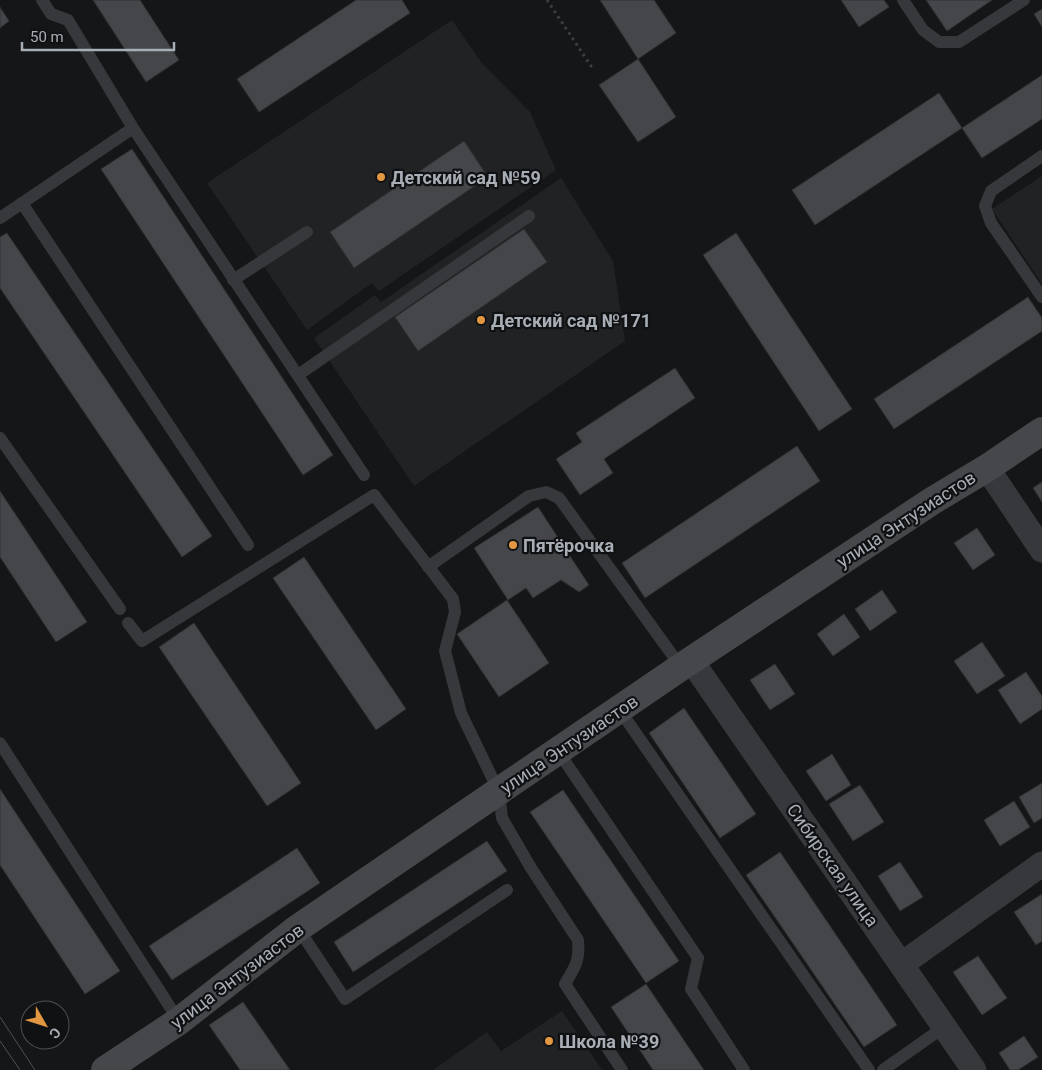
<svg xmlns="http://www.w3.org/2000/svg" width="1042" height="1070" font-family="Roboto,sans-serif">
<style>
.built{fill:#212224}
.building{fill:#44464a;stroke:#2f3033}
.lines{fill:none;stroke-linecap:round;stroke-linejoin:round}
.path{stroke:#3d3f42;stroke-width:3;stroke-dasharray:2.5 4;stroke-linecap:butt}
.lane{stroke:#37383c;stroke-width:12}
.street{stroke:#37383c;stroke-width:25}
.secondary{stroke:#45474b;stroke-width:28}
.tram{stroke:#505256;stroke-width:1}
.poi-dot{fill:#e29843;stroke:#101112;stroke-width:2}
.labels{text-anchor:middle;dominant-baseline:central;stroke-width:4.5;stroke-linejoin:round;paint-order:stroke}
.poi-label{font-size:18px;font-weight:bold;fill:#a8aeb6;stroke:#101112;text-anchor:start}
.street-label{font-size:18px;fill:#a8aeb6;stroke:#101112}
</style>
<rect width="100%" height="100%" fill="#151617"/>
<path class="built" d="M452 20 481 62 530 112 556 170 379 291 372 283 307 330 207 183Z
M1042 176V284L992 209Z
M561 178 613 261 625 341 414 486 314 338 375 295 381 302Z
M562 1011 602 1070H433L487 1032 501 1051Z"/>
<path class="building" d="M93 0H140L179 60 146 82Z
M356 0H402L410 13 259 112 237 79Z
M600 0H654L676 33 638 59Z
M841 0H884L889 7 859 27Z
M926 0H992L947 31Z
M0 7 9 21 0 28Z
M1042 9V27L1034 14Z
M638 59 676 117 638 142 599 85Z
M1042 75V119L982 158 962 128Z
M939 93 962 128 815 225 792 190Z
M464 141 488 177 354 268 330 232Z
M132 149 333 455 303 475 101 169Z
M524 229 547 262 418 351 395 317Z
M7 233 212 536 182 557 0 288V237Z
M736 233 852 409 819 431 703 255Z
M1028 297 1042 318V331L894 429 874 399Z
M675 368 695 398 604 459 613 473 580 495 556 459 582 442 576 433Z
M797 446 820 481 645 598 622 563Z
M1042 482V502L1033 488Z
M0 491 87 622 56 642 0 557Z
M538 507 589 585 579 592 561 580 533 598 526 588 508 600 474 548Z
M977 528 995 555 973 570 954 543Z
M304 557 406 709 376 730 273 578Z
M882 590 897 612 870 631 855 609Z
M507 600 549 663 499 697 457 634Z
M844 614 860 637 833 656 817 634Z
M194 623 301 783 267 806 159 647Z
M982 642 1005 676 977 694 954 661Z
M775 664 795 694 770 710 750 680Z
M1026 672 1042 696V709L1020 724 998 690Z
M684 708 756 814 720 838 649 733Z
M832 754 851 785 826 801 806 771Z
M1042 783V818L1034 823 1019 797Z
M860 785 884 822 853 841 829 804Z
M0 789 120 971 85 994 0 865Z
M563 790 679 961 646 983 530 812Z
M1014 801 1030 827 1000 846 984 820Z
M487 841 507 871 353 972 334 942Z
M297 848 320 883 172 980 149 946Z
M780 852 897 1025 864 1047 746 875Z
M900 862 923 897 900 911 878 876Z
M1042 894V941L1036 945 1014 912Z
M978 956 1007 998 982 1015 953 972Z
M646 984 704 1070H653L611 1007Z
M243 1002 290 1070H240L209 1025Z
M1024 1036 1038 1057 1018 1070H1010L999 1053Z"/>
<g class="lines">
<path class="path" d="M547 0 593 69"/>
<path class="lane" d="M42 0 51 14 68 20 133 128 364 475
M903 0 923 30 939 42H959L1024 0
M1042 156 991 191 985 206 991 223 1042 297
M22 203 248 545
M0 218 133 128
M233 280 307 232
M298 375 529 216
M0 438 120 609
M428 567 529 496 546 492 559 498 681 667
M128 623 142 641 374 495 453 599 455 612 445 651 461 713 499 792 502 818 531 868 578 940C580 961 575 967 565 984L622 1070
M619 709 869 1070
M0 743 179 1021
M558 751 698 958 691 989 744 1070
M298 928 345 999 507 890
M883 1070 944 1027"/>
<path class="street" d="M987 468 1042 550
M691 660 974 1070
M902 964 1042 864"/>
<path class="secondary" d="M105 1070 179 1021 298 928 681 667 932 501 987 468 1042 431"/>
<path class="tram" d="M0 1017 35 1070
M0 1041 20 1070"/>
</g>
<g class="poi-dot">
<circle cx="381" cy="177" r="5"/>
<circle cx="481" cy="320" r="5"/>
<circle cx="513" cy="545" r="5"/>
<circle cx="549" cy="1041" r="5"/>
</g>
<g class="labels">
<g class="poi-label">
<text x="391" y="177">Детский сад №59</text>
<text x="491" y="320">Детский сад №171</text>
<text x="523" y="545">Пятёрочка</text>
<text x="559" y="1041">Школа №39</text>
</g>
<g class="street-label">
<text transform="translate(906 519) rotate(-33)">улица Энтузиастов</text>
<text transform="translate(569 744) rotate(-34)">улица Энтузиастов</text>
<text transform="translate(833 865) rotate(55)">Сибирская улица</text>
<text transform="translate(237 976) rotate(-37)">улица Энтузиастов</text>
</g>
</g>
<g transform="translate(45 1025) rotate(129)"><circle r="24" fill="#101112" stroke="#4d5054"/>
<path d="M0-4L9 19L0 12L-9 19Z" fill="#e29843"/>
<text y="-8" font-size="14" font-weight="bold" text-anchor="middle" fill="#a8aeb6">С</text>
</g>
<path d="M22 42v8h152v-8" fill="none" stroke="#a8aeb6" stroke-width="2.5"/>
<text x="30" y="42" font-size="15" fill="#a8aeb6" stroke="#101112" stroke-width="4" paint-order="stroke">50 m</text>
</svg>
